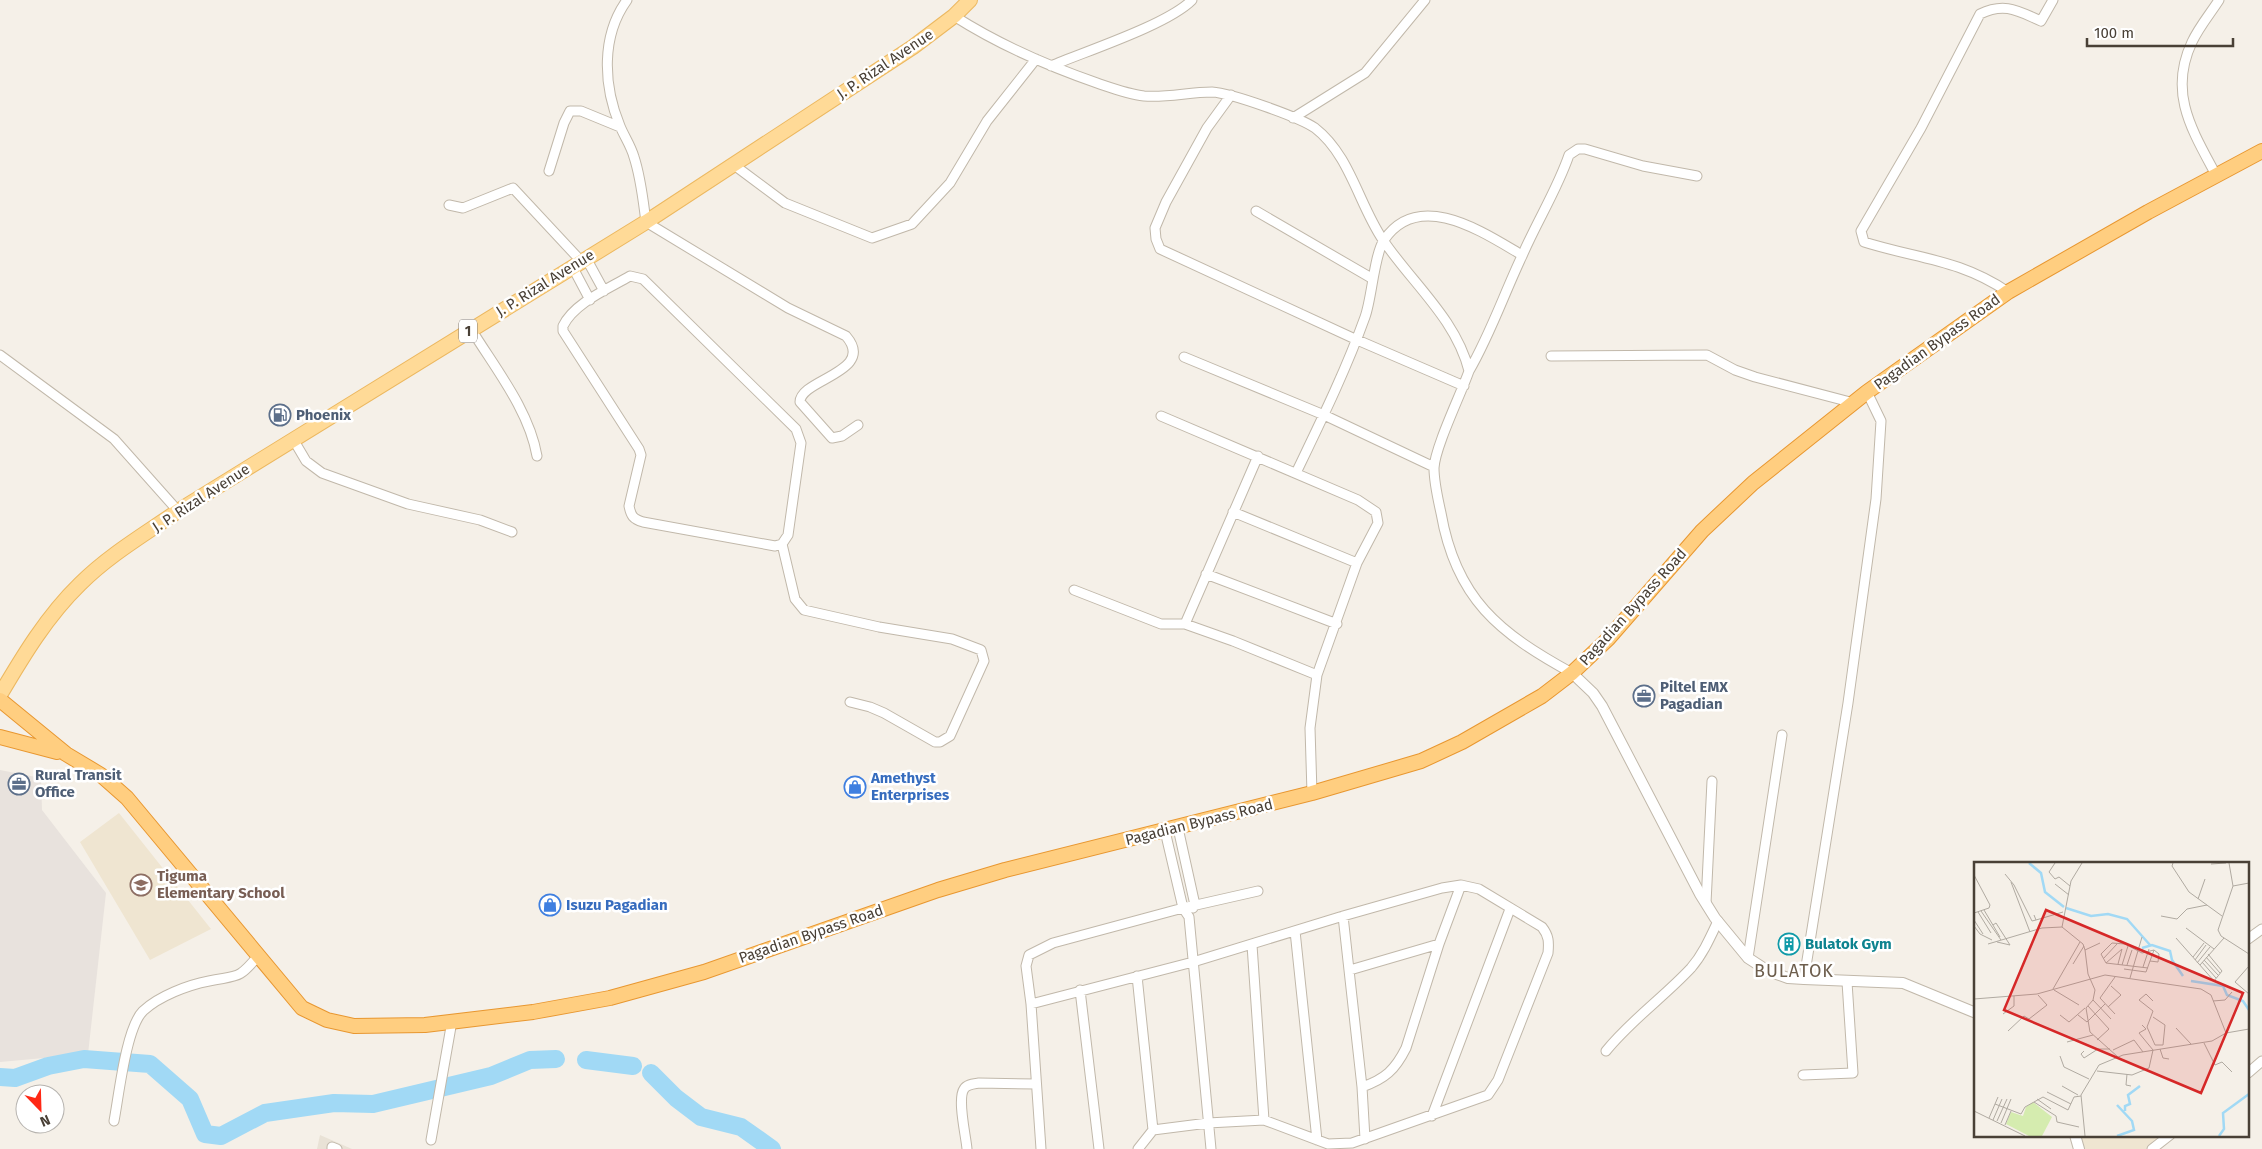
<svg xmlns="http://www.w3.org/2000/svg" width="2262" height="1149" font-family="'Fira Sans',sans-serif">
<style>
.residential{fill:#e9e2d6}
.industrial{fill:#e8e2dd}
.education{fill:#efe5d1}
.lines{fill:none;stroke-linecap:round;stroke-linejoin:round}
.river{stroke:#a1d9f5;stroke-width:18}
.minor-casing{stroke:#c1b8aa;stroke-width:11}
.tertiary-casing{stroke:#c1b8aa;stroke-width:12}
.primary-casing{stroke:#ecb860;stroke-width:16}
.trunk-casing{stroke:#e89730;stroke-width:16}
.minor{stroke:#fff;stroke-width:9}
.tertiary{stroke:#fff;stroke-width:10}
.primary{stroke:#ffda97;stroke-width:14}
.trunk{stroke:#ffce80;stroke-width:14}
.labels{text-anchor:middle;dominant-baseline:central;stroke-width:5;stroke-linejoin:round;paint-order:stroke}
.shield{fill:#fff;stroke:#807972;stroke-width:1}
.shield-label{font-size:14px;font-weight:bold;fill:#494036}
.street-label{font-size:15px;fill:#494036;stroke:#fff}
.service-label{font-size:15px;font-weight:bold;fill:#4e5e75;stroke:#fff;text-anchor:start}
.shop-label{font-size:15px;font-weight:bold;fill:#366cbe;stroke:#fff;text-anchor:start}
.education-label{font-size:15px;font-weight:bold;fill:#785e54;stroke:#fff;text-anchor:start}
.culture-label{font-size:15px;font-weight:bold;fill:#0d838f;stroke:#fff;text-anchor:start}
.quarter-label{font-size:18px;letter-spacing:1px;fill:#6d5e4d;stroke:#fff}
.inset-river{fill:none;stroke:#a1d9f5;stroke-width:2.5}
.inset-road{fill:none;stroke:#b0aaa1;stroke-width:1}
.view{fill:#d62828;fill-opacity:0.15;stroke:#d62828;stroke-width:2.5}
.inset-edge{fill:none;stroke:#494036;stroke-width:2.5}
</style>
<rect width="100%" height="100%" fill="#f5f0e8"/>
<path class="residential" d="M320 1135 352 1149H317Z"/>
<path class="industrial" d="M0 770 41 778 42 810 106 893 88 1054 0 1062Z"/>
<path class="education" d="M119 813 211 929 150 960 80 842Z
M2081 1135H2164L2146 1149H2085Z"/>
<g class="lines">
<path class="river" d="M586 1060 633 1066
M651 1073 676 1098 701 1117 741 1127 772 1149
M0 1077 15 1078 48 1066 84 1059 150 1064 190 1099 205 1134 221 1136 265 1113 334 1103 373 1104 491 1076 530 1060 556 1059"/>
<g class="minor-casing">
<path id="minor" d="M627 0C601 36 603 85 620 126 624 136 631 146 634 157 641 178 643 200 646 222L788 308 846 336C877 372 800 379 800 402L832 438 842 436 858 425
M954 16C998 44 1048 66 1097 83 1112 88 1128 94 1144 96 1167 98 1189 92 1212 92 1231 93 1299 117 1315 128 1350 155 1359 205 1383 240 1412 283 1456 319 1469 371 1461 394 1435 447 1434 468 1434 483 1438 499 1441 513 1456 599 1499 633 1572 673
M1051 66C1086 51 1167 25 1192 0
M1231 95 1207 128 1166 202 1155 228 1156 239 1160 249 1355 339 1464 386
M1293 118 1365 73 1425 0
M734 165 785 203 872 238 912 224 950 183 987 121 1036 59
M549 171 564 123 570 111H581L620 127
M2216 175C2192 130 2168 93 2192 42 2199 27 2210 14 2219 0
M449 205 463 208 513 188 581 261
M1256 211 1373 279
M586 258 604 291
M572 266 590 300
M630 276 643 279 796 429 801 443 788 535 782 544 775 546 643 522C633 519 631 516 629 506L641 455 639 449 563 331V326C574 303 608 289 630 276Z
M2008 292C1959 259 1918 259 1864 242L1861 231 1921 128 1980 14C2005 2 2018 11 2041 21L2053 0
M471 329C495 368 529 410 537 456
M0 355 114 439 178 511
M1551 356 1707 355 1735 370 1755 377 1854 403
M1184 357 1324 415 1434 467
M1469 371C1490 335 1504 294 1522 256 1537 221 1557 190 1569 155L1578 149H1585L1643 166 1697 176
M1161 416 1358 500 1376 512 1378 523 1357 563 1317 675 1310 728 1312 793
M293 439 306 461 322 473 408 504 480 520 512 532
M1258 456 1185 624 1233 641 1317 675
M1296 473C1320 423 1346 370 1365 317 1372 298 1374 255 1384 240 1419 188 1484 233 1522 255
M1233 512 1357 563
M782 544 795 599 804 610 879 627 952 639 981 650 984 661 950 736 940 742H935L884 713 870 707 850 702
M1206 574 1337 624
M1074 590 1161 624H1185
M1178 828 1195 905 1193 908
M1165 831 1183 908 1189 917 1211 1149
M1706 903 1712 781
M1343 916 1362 1087 1365 1139
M1295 931 1317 1140
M2248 939 2262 929
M1252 945 1264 1120
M1748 958 1782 735
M1350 970 1439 944
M1137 976 1153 1130
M1804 979 1848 703 1876 499 1881 421 1867 392
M1080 990 1099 1149
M1031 1004 1193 962 1343 916 1442 888 1461 885 1479 889 1542 927C1549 936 1549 942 1548 953L1498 1080 1488 1095 1352 1143 1328 1144 1264 1120 1208 1123 1153 1130 1138 1149
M1606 1051C1631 1020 1664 997 1691 968 1703 954 1710 938 1718 921
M2248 1073 2262 1061
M1803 1075 1853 1073 1847 982
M1362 1087C1385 1079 1395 1070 1406 1048L1439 944 1461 885
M1432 1116 1510 909
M114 1121C119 1095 126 1028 143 1011 159 996 188 985 209 981 238 975 238 980 258 956
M431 1140 452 1021
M332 1149V1147L337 1149
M967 1149C966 1136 957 1099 964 1089 967 1084 974 1084 979 1083L1036 1084
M1041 1149 1031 1004 1026 966 1029 955 1053 943 1183 908 1258 891
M2152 1149 2170 1135"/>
</g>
<g class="tertiary-casing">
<path id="tertiary" d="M1572 673 1593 693 1602 706 1700 894 1715 918 1748 958 1768 971 1788 978 1804 979 1903 983 1976 1013
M2075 1135 2079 1149"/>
</g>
<g class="primary-casing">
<path id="primary" d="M0 695C23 656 47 616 80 584 109 555 145 534 178 511L646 222 913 47 954 16 970 0"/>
</g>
<g class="trunk-casing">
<path id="trunk" d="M0 700 66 754 101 775 127 798 302 1008 327 1020 354 1026 425 1025 533 1012 610 998 704 972 938 890 1005 870 1312 793 1421 761 1462 742 1542 696 1572 673 1608 639 1702 531 1753 483 1867 392 2008 292 2148 212 2262 151
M0 737 57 752"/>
</g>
<use href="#minor" class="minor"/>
<use href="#tertiary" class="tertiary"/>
<use href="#primary" class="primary"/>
<use href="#trunk" class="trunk"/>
</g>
<defs>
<g id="fuel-ring" transform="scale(1.125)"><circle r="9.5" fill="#fff" stroke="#5c6f8a" stroke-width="1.5"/><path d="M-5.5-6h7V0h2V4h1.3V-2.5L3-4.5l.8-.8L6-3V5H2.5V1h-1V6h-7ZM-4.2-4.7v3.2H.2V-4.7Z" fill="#5c6f8a"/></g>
<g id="office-ring" transform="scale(1.125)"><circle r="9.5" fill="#fff" stroke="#5c6f8a" stroke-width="1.5"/><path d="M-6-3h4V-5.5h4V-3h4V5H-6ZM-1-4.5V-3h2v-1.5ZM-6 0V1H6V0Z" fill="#5c6f8a"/></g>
<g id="shop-ring" transform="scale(1.125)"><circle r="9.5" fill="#fff" stroke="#3f7fe0" stroke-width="1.5"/><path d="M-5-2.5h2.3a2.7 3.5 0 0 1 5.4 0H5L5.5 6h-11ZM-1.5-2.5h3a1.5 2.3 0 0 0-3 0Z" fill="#3f7fe0"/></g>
<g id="school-ring" transform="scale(1.125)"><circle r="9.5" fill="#fff" stroke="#8d6e63" stroke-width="1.5"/><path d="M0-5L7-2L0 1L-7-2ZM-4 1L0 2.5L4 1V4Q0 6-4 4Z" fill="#8d6e63"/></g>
<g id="building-ring" transform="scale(1.125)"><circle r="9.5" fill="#fff" stroke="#0f9aa8" stroke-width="1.5"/><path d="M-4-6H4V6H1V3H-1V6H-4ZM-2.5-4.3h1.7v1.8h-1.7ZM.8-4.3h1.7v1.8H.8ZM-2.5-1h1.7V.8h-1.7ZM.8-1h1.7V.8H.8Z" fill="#0f9aa8"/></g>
</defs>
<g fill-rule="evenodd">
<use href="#fuel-ring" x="280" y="415"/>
<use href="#office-ring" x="1644" y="696"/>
<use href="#office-ring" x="19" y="784"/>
<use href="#shop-ring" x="855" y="787"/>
<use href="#school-ring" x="141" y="885"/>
<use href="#shop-ring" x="550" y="905"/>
<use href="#building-ring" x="1789" y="944"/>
</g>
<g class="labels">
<rect class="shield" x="459" y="319.5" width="18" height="23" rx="4"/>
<g class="shield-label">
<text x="468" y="331">1</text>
</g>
<g class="street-label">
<text transform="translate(885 64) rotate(-34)">J. P. Rizal Avenue</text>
<text transform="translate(545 283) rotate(-32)">J. P. Rizal Avenue</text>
<text transform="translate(1937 342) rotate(-36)">Pagadian Bypass Road</text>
<text transform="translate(201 498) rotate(-33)">J. P. Rizal Avenue</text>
<text transform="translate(1633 607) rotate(-48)">Pagadian Bypass Road</text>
<text transform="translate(1199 822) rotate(-14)">Pagadian Bypass Road</text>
<text transform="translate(811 934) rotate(-19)">Pagadian Bypass Road</text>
</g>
<g class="service-label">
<text x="296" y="415">Phoenix</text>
<text x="1660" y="687">Piltel EMX<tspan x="1660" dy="17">Pagadian</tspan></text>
<text x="35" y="775">Rural Transit<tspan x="35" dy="17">Office</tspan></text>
</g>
<g class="shop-label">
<text x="871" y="778">Amethyst<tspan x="871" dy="17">Enterprises</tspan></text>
<text x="566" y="905">Isuzu Pagadian</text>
</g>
<g class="education-label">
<text x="157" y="876">Tiguma<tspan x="157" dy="17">Elementary School</tspan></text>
</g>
<g class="culture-label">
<text x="1805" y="944">Bulatok Gym</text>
</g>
<g class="quarter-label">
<text x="1794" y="971">BULATOK</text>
</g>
</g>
<g transform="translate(1974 862)">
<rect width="275" height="275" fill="#f5f0e8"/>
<path d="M59 240 78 255 68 274H55L32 262 37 250 49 254 52 245Z" fill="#d5ecaf"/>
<path class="inset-river" d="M55 1 67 11 71 30 90 45M92 46 117 54 134 52 153 57 176 83M168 86 178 83 196 89 198 98 209 114M217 119 249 124 253 133 269 139 275 148M143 243 158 259 160 268 143 274M151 249V244L156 242 154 233 166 224M245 274 250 267 249 251 275 232"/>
<path class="inset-road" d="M81 1 75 10 81 17 85 15 96 24M108 1 97 19 88 65 109 82 111 88 114 112 121 128 119 138 112 146 116 170 144 195M199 1 198 4 215 30 248 54M255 1 259 24 244 68 247 74 275 92M237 2 252 1M31 12 40 23 58 59 62 58M0 13 16 43 15 46 0 51M37 20 56 70M81 22 95 33M259 24 275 21M224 37 231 17M10 48 26 75M7 49 27 78M4 50 17 71M60 53 62 58 89 50M187 54 203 57 213 47 233 43M0 58 9 72M19 63 22 61 36 83 23 80M0 64 6 72 18 78M212 66 240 87M202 76 240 119 248 109 234 92M14 82 68 66 88 65M111 88 126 81M219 95 230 81M232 95 246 111M129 97 143 82M221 98 232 83M230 98 244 113M228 100 242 116M132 101 148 87M223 101 236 85M99 102 110 84M144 102 148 87M148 103 154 84M153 103 158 88M226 103 250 76M275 104 261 120 275 132M169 105 175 87M174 106 132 101 127 92 138 81 151 82 168 91 180 88 185 92 184 100 176 99M150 107 172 110 180 88M156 116 168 75M79 127 106 80M80 128 105 143M0 137 63 132 131 113 227 127 237 133 252 171 275 167M119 138 137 157M179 139 172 132 165 138 179 149 173 165 181 183H189L191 163 179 155M239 139 251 138 258 130M114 144 135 167 123 178M134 145 147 133 137 124M29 152 40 144V134M141 152 126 136 141 115M86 153 95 160 111 146M104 153 113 160 131 142M202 166 217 182M34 169 50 154 55 157 73 143 64 133M93 180 119 173M230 181 241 203 248 200 258 210M186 187 189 196 195 197M139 188 160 178 169 190M110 189 107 192 110 196 124 187H136M86 194 90 205 115 217M123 209 158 213 175 206 179 188 165 171 172 167 168 163M153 212 152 223 157 224M88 224 104 233M73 230 97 242M63 237 77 247M60 240 82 254 83 260 105 265M21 242 47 252 51 245 69 235 94 248 100 235 107 234M0 249 51 274M15 256 24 235M19 258 28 237M23 259 33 237M27 261 37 237M31 263 37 249M111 274 107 233 125 203 149 193 238 179 252 171"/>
<path class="view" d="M72 48 269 131 227 231 30 148Z"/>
<rect width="275" height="275" class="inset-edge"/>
</g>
<g transform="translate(40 1109) rotate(157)"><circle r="24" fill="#ffffff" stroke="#b6b3af"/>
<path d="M0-4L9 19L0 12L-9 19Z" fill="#ff2815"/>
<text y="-8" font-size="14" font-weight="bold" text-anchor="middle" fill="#494036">N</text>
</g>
<path d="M2087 38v8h146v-8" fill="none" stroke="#494036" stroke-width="2.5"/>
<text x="2094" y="38" font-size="15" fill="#494036" stroke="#ffffff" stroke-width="4" paint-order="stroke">100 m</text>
</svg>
